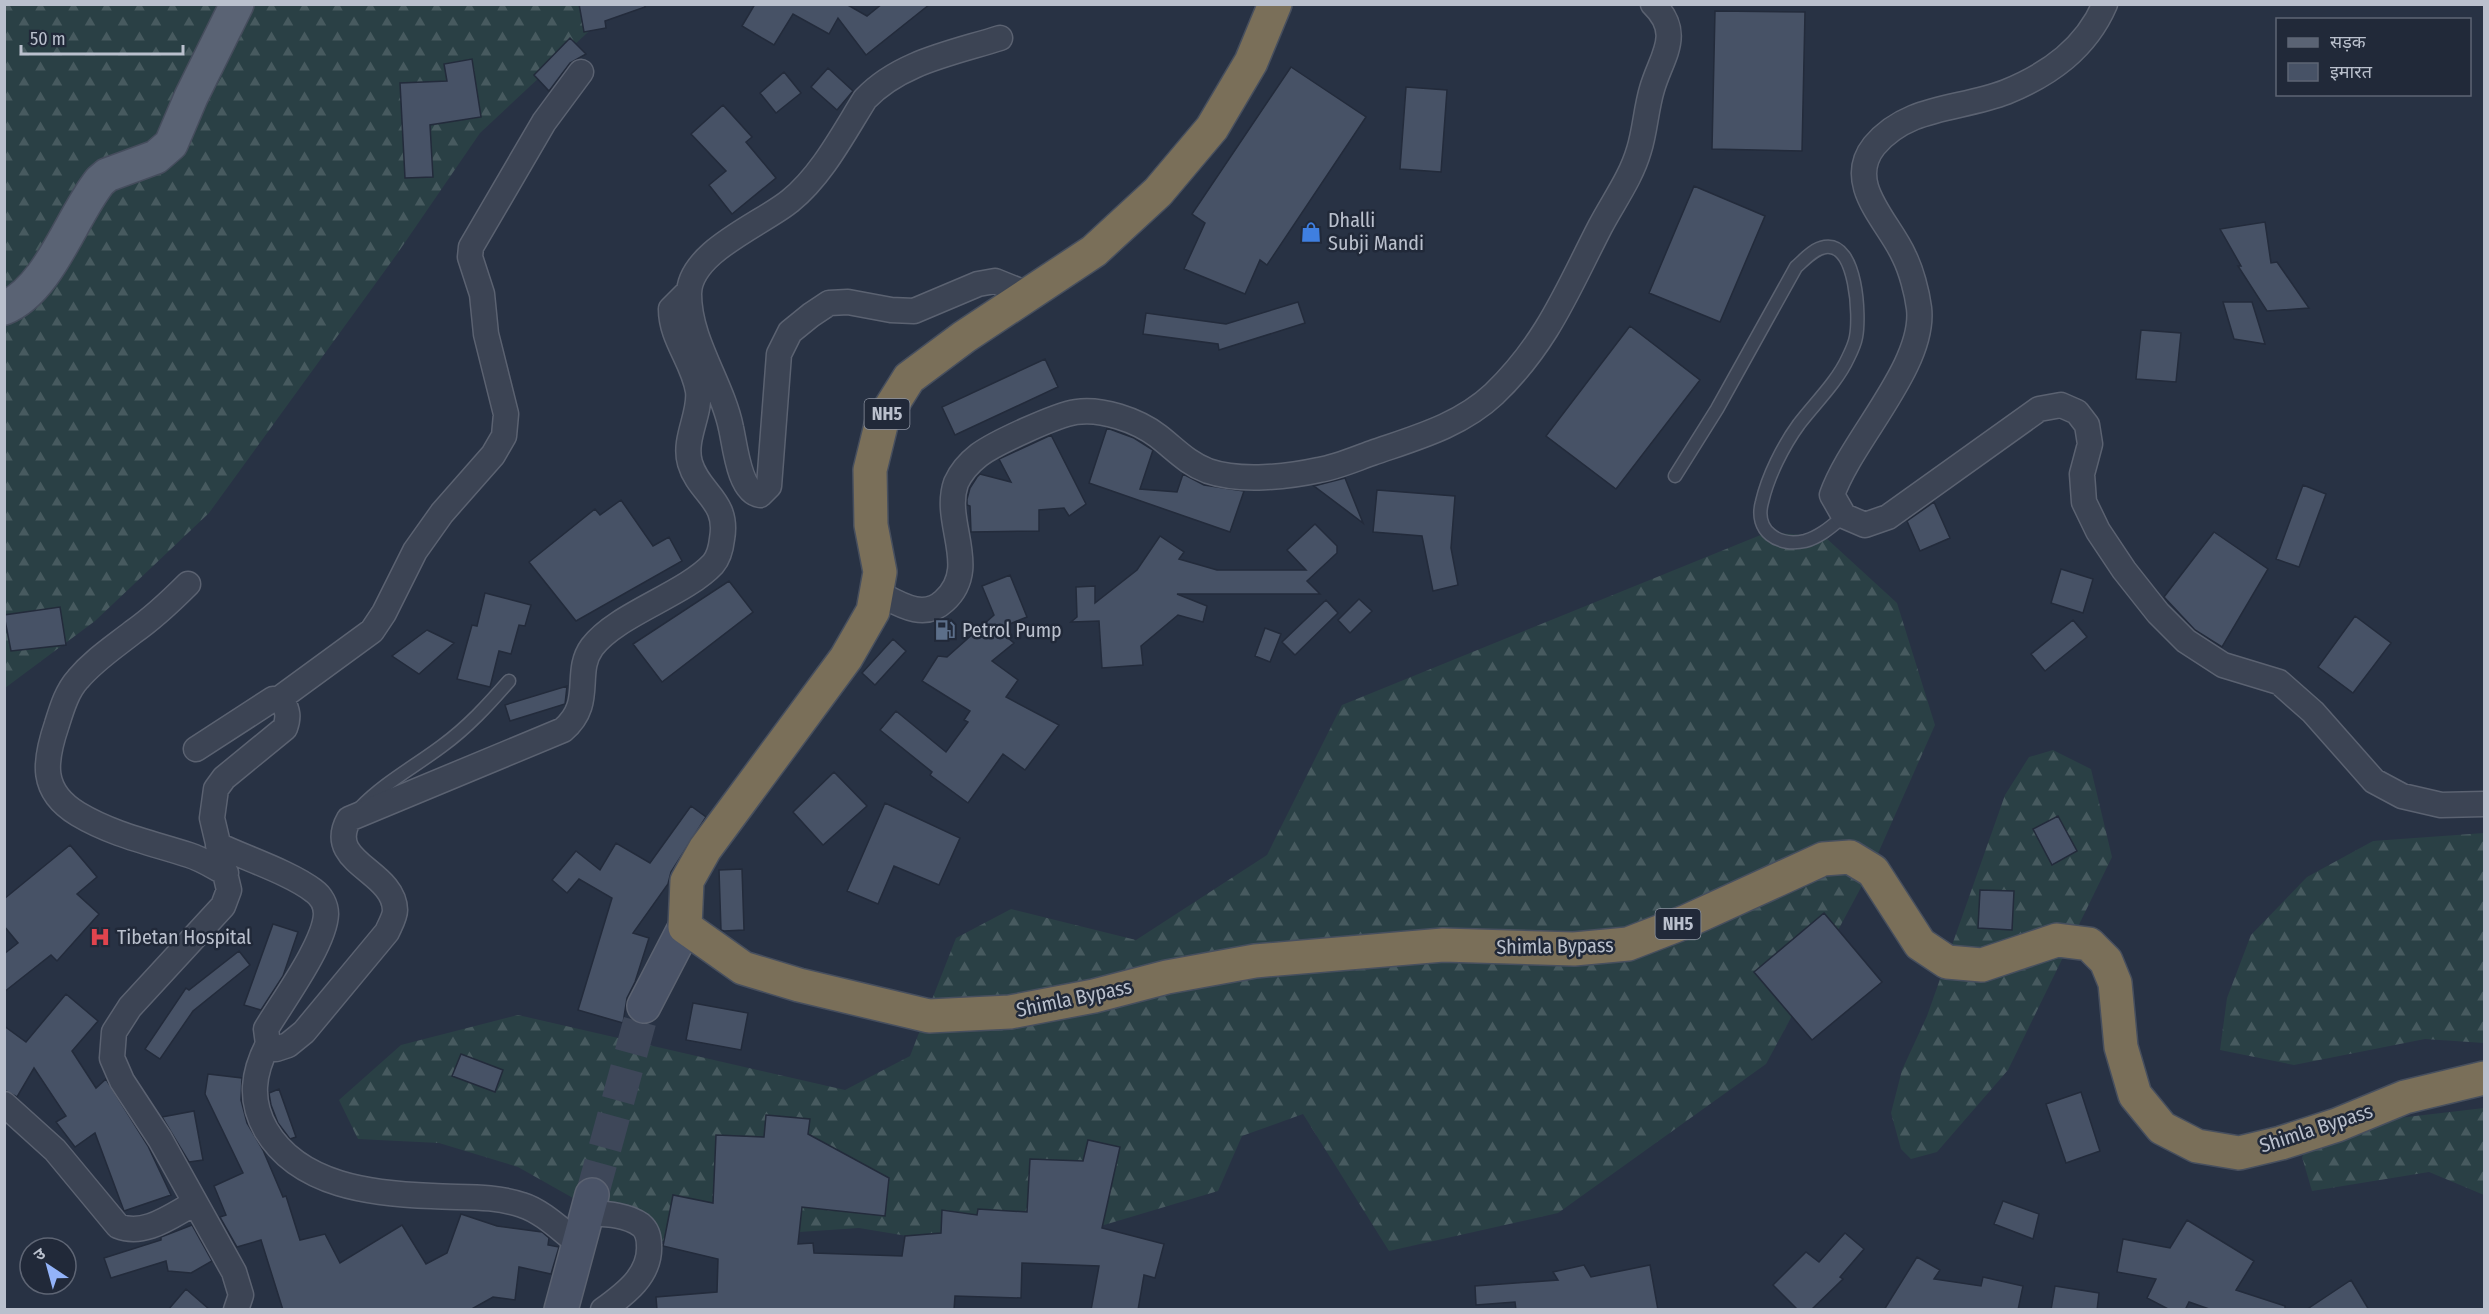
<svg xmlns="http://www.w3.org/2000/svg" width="2489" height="1314" font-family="'Fira Sans Condensed','Noto Sans Devanagari',sans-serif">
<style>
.forest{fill:url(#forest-firs)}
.building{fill:#475266;stroke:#232b3b;stroke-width:1.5}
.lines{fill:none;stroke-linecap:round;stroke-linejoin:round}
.secondary-tunnel{stroke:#3e4759;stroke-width:33;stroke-dasharray:33 16;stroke-linecap:butt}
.lane-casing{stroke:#5b6271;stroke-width:15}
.street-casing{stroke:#5b6271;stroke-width:27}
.secondary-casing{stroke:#5b6271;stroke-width:36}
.primary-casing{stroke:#464d5d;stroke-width:36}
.highway-casing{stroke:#474f5e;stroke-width:36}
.lane{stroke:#3c4454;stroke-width:12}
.street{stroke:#3c4454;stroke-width:24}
.secondary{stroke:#4a5367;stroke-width:33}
.primary{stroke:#5a6374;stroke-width:33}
.highway{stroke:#7a6f59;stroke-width:33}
.labels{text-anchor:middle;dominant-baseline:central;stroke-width:5;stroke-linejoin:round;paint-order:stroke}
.shield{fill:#212939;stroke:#8c93a1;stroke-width:1.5}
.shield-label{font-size:18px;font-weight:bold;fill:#bac0cd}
.poi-label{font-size:20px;fill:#bac0cd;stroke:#212939;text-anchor:start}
.street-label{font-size:20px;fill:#bac0cd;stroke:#212939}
</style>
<defs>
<pattern id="forest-firs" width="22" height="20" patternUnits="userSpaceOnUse" patternTransform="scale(1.5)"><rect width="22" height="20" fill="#2a4045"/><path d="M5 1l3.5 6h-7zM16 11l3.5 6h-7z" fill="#475a5f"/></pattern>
</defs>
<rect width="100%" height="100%" fill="#283244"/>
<path class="forest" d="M5 5H617L480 133 397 254 209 513 95 621 5 688Z
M1768 532 1825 537 1897 603 1935 725 1872 867 1766 1064 1558 1213 1389 1251 1303 1114 1242 1136 1218 1191 1010 1253 859 1228 651 1242 518 1167 439 1143 358 1139 339 1100 401 1045 518 1015 845 1090 910 1056 956 938 1011 909 1136 940 1267 855 1342 705Z
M2053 750 2091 769 2112 857 2008 1070 1937 1152 1911 1159 1901 1149 1891 1113 1902 1070 1927 1016 2005 795 2029 757Z
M2484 833V1043L2425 1039 2294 1065 2220 1050 2227 998 2251 935 2307 877 2373 841Z
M2484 1108V1195L2429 1172 2312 1191 2302 1157 2321 1127Z"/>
<path class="building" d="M579 4H645V7L605 21 606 28 584 32Z
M755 4H846L867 16 882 4H930L866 55 838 18 829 34 793 14 774 45 742 26Z
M1715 11 1805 12 1802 151 1712 149Z
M570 38 586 54 570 63 549 91 534 75Z
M472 59 481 117 430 125 433 177 405 178 400 83 447 81 444 64Z
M1291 67 1366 117 1267 265 1260 260 1245 294 1184 269 1205 223 1192 214Z
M828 68 853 91 837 110 811 87Z
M784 72 801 93 776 113 760 93Z
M1406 87 1447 90 1441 172 1400 169Z
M723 105 752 137 746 142 776 178 732 214 709 185 726 171 691 134Z
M1694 186 1765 216 1720 322 1649 293Z
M2265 222 2271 263 2277 262 2309 308 2267 311 2238 266H2241L2220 229Z
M1298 302 1305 323 1219 350 1218 344 1143 334 1146 313 1226 324Z
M2223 302H2252L2265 344 2234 339Z
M1630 326 1700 380 1616 489 1546 436Z
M2141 330 2181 333 2176 382 2136 379Z
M1045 359 1058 387 955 435 942 407Z
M1107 428 1134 438 1153 450 1140 489 1177 492 1183 474 1204 485 1244 491 1230 532 1089 483Z
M1051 435 1086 504 1069 516 1064 508 1039 510V531L971 532 970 506 967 505V499L970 488 977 477 980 474 1011 482 999 459Z
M1345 478 1363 523 1314 486Z
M2303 485 2326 494 2299 567 2276 559Z
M1377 490 1455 496 1451 548 1458 585 1433 591 1422 536 1373 532Z
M621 500 653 546 669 537 682 561 576 621 529 562 595 509 600 515Z
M1934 502 1950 538 1920 551 1907 521Z
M1315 524 1337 546V553L1307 581 1320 594H1177L1207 606 1203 622 1178 615 1141 646 1143 665 1102 668 1099 621 1071 622 1077 617 1076 587 1095 586V603L1137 570 1160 536 1184 552 1179 559 1217 570H1306L1287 550Z
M2214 532 2268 569 2222 647 2195 630 2164 597Z
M2061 569 2093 579 2083 613 2051 603Z
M1010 575 1027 617 997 629 1014 643 992 661 1018 680 1006 697 1059 725 1025 770 1003 754 968 803 930 775 932 772 880 730 896 711 946 752 968 722 964 720 970 711 922 681 938 656 947 657 994 615 982 586Z
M729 581 753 612 662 682 633 644Z
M485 593 531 605 525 626 519 625 511 654 499 651 490 687 457 679 472 625 477 626Z
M1359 599 1372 611 1350 633 1338 620Z
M1326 600 1338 613 1295 655 1282 642Z
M60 607 66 645 11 651 4 615Z
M2355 616 2391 643 2353 693 2318 667Z
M2073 620 2087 637 2045 671 2031 654Z
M1265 628 1281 634 1270 662 1255 656Z
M427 630 454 643 419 674 392 656Z
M893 639 906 651 875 685 862 673Z
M567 686 565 704 510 721 505 705Z
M834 772 867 806 823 845 793 812Z
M885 803 960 838 939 885 894 866 878 904 847 891Z
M691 806 706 817 671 872 668 884 633 933 649 938 635 982 627 998 623 1023 578 1010 612 898 579 879 567 893 552 880 576 851 600 870 616 843 650 863Z
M2058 816 2077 851 2052 865 2033 829Z
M70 845 97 877 77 894 99 914 57 961 51 955 4 992V954L18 943 4 926V899Z
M742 869 744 930 724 931 721 930 719 870Z
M1980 890 2014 891 2012 930 1978 928Z
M1824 913 1882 982 1812 1040 1754 972Z
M273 924 298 932 283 976 261 1010 244 1005Z
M239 951 250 965 193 1011 160 1059 145 1049 186 988 189 990Z
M66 994 98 1021 72 1051 96 1088 106 1079 148 1146 171 1195 124 1211 95 1133 75 1147 56 1122 66 1116 34 1068 17 1097 4 1090V1026L26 1042Z
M693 1003 748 1013 741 1050 686 1040Z
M461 1054 503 1070 495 1092 452 1076Z
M208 1074 242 1078 241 1100 247 1123 263 1150 283 1197 286 1196 300 1240 325 1234 340 1263 402 1225 426 1264 447 1253 461 1214 497 1226 542 1232 549 1238 548 1245 559 1247 551 1274 519 1267 515 1300 493 1297 470 1310H283L261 1240 237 1247 220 1217 226 1215 214 1186 243 1173 205 1094Z
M279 1089 296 1137 290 1139 278 1123 271 1105 269 1093Z
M2081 1092 2100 1151 2066 1163 2046 1104Z
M194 1111 203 1160 189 1162 162 1117Z
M766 1115 810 1119 808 1134 889 1178 885 1216 802 1207 798 1244 813 1243 814 1253 902 1256 905 1236 941 1233 942 1210 977 1215 978 1209 1027 1212 1030 1159 1083 1161 1088 1140 1120 1147 1102 1228 1164 1244 1155 1278 1144 1275 1138 1310H1091L1099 1266 1022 1263 1021 1298 955 1296 954 1310H657L656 1297 717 1292 718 1259 663 1246 673 1195 713 1203 716 1135 764 1137Z
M2003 1201 2039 1214 2033 1239 1994 1224Z
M2187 1220 2254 1261 2236 1290 2285 1306V1310H2212L2189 1302 2185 1310H2170L2147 1298 2156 1279 2117 1272 2123 1239 2170 1248Z
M192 1225 212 1261 191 1273 168 1271 166 1261 111 1278 104 1258 161 1240V1237Z
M1845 1233 1864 1249 1840 1277 1843 1279 1811 1310H1798L1773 1285 1806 1252 1819 1262Z
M1917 1257 1940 1270 1934 1279 1981 1286 1983 1277 2023 1286 2018 1310H1884Z
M1584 1265 1591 1277 1650 1265 1658 1310H1516L1515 1302 1476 1305 1475 1286 1558 1280 1553 1272Z
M2351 1280 2369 1310H2306Z
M2055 1286 2099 1293 2097 1310H2051Z
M186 1289 210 1310H168Z"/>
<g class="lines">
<path class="secondary-tunnel" d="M592 1195 644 1006"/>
<g class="lane-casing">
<path id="lane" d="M1675 476 1717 409 1796 267C1804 260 1813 249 1825 247 1857 242 1860 317 1856 337 1855 343 1851 352 1848 358 1837 382 1815 403 1799 424 1783 446 1768 476 1762 502 1754 531 1778 547 1805 541 1820 537 1832 526 1844 516
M360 808C384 783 414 767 442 746 468 727 488 705 509 681"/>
</g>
<g class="street-casing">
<path id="street" d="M2105 4C2086 48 2050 74 2006 92 1960 110 1908 105 1874 146 1844 184 1889 222 1904 256 1911 270 1917 292 1919 308 1926 365 1851 440 1832 495L1844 516 1865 525 1888 517 2039 409 2061 405 2077 412 2087 425 2090 444 2082 474 2084 502 2098 531 2124 570 2158 613 2186 641 2223 665 2279 682 2313 712 2374 781 2402 796 2441 805 2484 804
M1000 38C953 53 900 62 865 99 843 134 822 175 790 201 762 224 689 252 689 294 689 341 722 383 731 428 735 445 739 492 760 495L769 486 779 354 790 332 811 315 829 303 848 302 891 310 914 311 978 284 995 281 1030 295
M188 584C171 601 153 618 133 632 114 647 94 660 78 679 67 691 62 708 57 724 44 762 40 791 78 814 113 835 152 843 189 855 202 859 214 867 226 873
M876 592C898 603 923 621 944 601 981 568 942 523 956 483 961 472 970 462 979 455 995 443 1056 415 1076 412 1101 408 1137 420 1158 436 1175 449 1187 463 1208 471 1240 482 1287 477 1319 470 1337 467 1355 459 1372 453 1415 438 1460 426 1494 394 1547 343 1567 291 1600 227 1613 202 1631 178 1639 150 1645 131 1646 109 1652 89 1661 57 1684 34 1653 4
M279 699 372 631 384 613 415 551 442 513 493 455 504 436 506 414 486 334 482 294 470 257 471 247 544 122 581 72
M196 749 273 699 282 700C288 711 289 717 285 728L224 778 216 789 212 818 229 890 223 906 130 1007 114 1032 112 1058 122 1081 160 1139 234 1272 241 1295 236 1310
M218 845C245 858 291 873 314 891 321 896 326 905 326 914 325 944 282 1002 266 1029L268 1044 276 1049 288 1045 304 1032 387 932C390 925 395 917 395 910 394 870 324 863 349 819L563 730C595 703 573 673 592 647 617 614 684 595 713 564 719 557 721 548 722 539 729 500 699 494 690 463 683 439 701 414 698 391 693 361 671 339 671 309L689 291
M268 1044C253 1073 249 1100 266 1130 299 1186 373 1194 432 1196 462 1198 493 1195 522 1205 542 1211 562 1231 578 1243
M4 1104 55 1150 118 1226C145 1237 172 1215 195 1203
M587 1213C604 1214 626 1214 641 1225 647 1230 649 1237 649 1245 651 1275 625 1294 603 1310"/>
</g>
<g class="secondary-casing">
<path id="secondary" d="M644 1006 685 927
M561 1310 592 1195"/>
</g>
<g class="primary-casing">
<path id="primary" d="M4 308C49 290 71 217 100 181L107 175 156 157 171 144 191 97 237 4"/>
</g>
<g class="highway-casing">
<path id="highway" d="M1275 4 1251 62 1212 128 1158 192 1094 251 964 337 909 378 882 421 870 470 871 525 880 572 873 611 846 658 705 849 687 881 685 927 743 968 799 985 929 1016 1010 1012 1094 996 1167 977 1255 961 1443 945 1574 949 1628 944 1685 922 1823 859 1850 857 1873 871 1920 944 1947 962 1982 965 2057 940 2089 944 2106 961 2115 983 2121 1047 2135 1095 2162 1128 2197 1146 2239 1153 2281 1143 2337 1125 2405 1097 2484 1078"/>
</g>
<use href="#lane" class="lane"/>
<use href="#street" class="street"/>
<use href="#secondary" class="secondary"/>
<use href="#primary" class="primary"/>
<use href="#highway" class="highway"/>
</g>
<defs>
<g id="shop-bare" transform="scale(1.62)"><path d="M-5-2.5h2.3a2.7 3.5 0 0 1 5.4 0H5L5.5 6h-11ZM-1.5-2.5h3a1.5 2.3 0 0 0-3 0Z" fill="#3f7fe0" stroke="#212939" stroke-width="2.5" paint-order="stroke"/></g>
<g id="fuel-bare" transform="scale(1.62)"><path d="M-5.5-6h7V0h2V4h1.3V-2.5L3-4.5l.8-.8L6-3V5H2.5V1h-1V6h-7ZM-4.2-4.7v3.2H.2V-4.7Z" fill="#5c6f8a" stroke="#212939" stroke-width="2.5" paint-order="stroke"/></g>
<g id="hospital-bare" transform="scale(1.62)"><path d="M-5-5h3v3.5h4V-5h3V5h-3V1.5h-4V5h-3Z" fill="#e0444e" stroke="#212939" stroke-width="2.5" paint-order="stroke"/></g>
</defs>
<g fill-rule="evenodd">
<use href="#shop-bare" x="1311" y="232"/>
<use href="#fuel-bare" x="945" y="630"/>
<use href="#hospital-bare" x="100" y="937"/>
</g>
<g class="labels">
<g class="shield">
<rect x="864.5" y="399" width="45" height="30" rx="4.5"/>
<rect x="1655.5" y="909" width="45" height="30" rx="4.5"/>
</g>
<g class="shield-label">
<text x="887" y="414">NH5</text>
<text x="1678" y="924">NH5</text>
</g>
<g class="poi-label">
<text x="1328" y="220">Dhalli<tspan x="1328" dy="23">Subji Mandi</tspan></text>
<text x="962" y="630">Petrol Pump</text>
<text x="117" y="937">Tibetan Hospital</text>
</g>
<g class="street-label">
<text transform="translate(1555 946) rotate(-1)">Shimla Bypass</text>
<text transform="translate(1074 998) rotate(-12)">Shimla Bypass</text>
<text transform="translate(2316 1128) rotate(-18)">Shimla Bypass</text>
</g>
</g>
<rect width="2489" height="1314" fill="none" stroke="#bac0cd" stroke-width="12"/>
<rect x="2276" y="18" width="195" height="78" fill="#212939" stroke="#5e6574" stroke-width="1.5"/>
<rect x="2288" y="38" width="30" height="9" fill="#5a6374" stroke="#5e6574" stroke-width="1.5"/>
<text x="2330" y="48" font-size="18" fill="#bac0cd">सड़क</text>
<rect x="2288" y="63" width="30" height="18" fill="#475266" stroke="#5e6574" stroke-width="1.5"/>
<text x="2330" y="78" font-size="18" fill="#bac0cd">इमारत</text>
<g transform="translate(48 1266) rotate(324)"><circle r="28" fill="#212939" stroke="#5e6574" stroke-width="1.5"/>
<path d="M0-4.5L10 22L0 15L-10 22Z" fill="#93b3f9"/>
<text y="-9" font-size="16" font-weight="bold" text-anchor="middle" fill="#bac0cd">उ</text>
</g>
<path d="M21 45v9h162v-9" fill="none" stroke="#bac0cd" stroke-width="3"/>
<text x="30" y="45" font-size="18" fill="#bac0cd" stroke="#212939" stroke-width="4.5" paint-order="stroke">50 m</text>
</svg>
